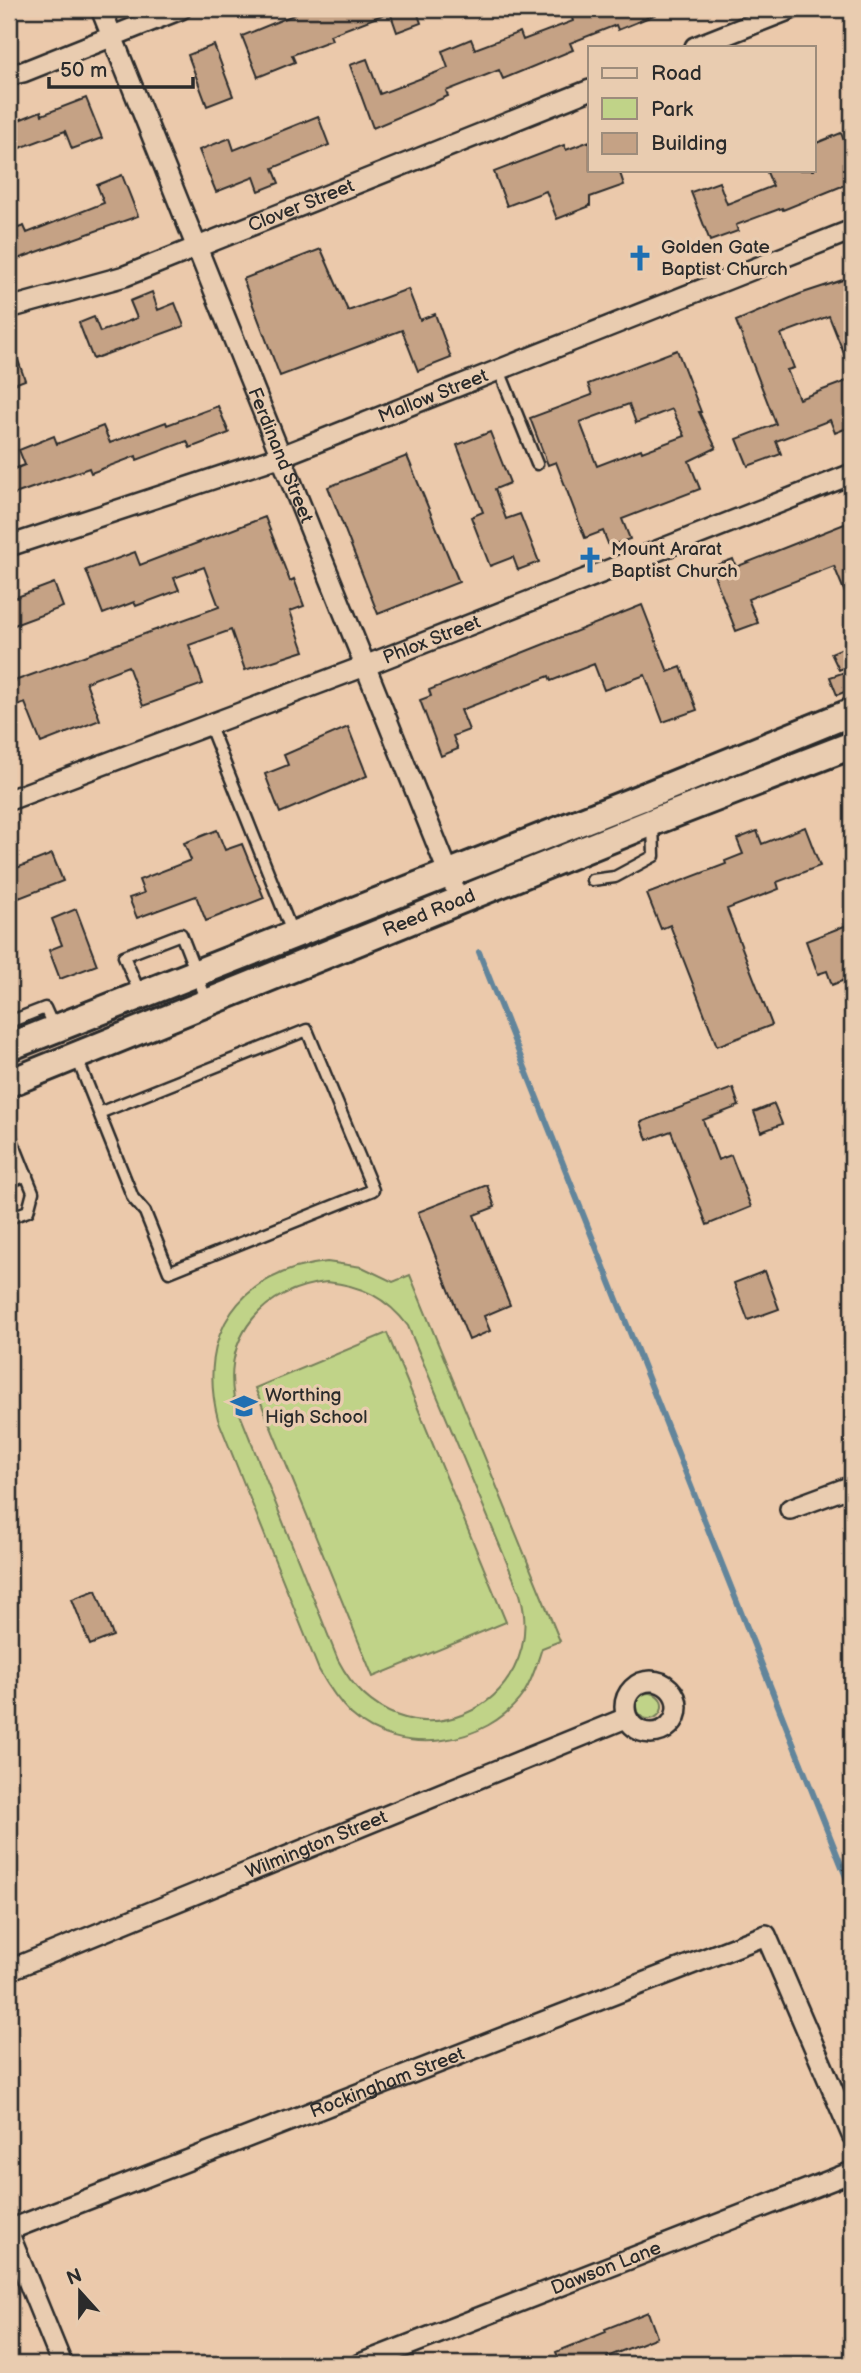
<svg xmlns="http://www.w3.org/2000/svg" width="861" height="2373" font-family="'Balsamiq Sans',sans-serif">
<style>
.green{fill:#c0d388;stroke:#767f5a;stroke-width:2;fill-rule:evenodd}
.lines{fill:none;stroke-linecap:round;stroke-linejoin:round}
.stream{stroke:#62859b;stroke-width:6}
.building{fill:#c5a285;stroke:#2b2b2b;stroke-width:2;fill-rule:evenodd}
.lane-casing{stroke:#2b2b2b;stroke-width:15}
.street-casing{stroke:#2b2b2b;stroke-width:24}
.secondary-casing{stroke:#2b2b2b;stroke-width:32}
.lane{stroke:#e9ccb0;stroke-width:10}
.street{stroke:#e9ccb0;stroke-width:19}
.secondary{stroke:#e9ccb0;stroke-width:26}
.labels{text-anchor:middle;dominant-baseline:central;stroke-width:7;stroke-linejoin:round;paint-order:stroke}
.street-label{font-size:19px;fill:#2b2b2b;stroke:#e9ccb0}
.poi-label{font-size:19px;fill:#2b2b2b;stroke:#e9ccb0;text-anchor:start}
</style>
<rect width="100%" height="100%" fill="#ebc9ab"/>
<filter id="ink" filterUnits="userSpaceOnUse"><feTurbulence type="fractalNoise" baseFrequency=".0143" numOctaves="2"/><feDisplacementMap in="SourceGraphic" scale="14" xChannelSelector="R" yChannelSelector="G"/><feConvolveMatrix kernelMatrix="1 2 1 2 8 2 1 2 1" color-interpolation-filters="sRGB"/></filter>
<g filter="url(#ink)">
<path class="green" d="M327 1262 362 1267 393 1282 410 1275 560 1641 542 1648C537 1663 533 1679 524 1693 487 1747 399 1758 351 1714 338 1701 328 1686 319 1670L218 1419C196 1334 240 1271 327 1262ZM327 1282C361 1285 387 1298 408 1326L520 1594C552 1708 400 1778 338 1660L234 1399C223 1335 264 1288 327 1282Z
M387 1333 506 1622 373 1677 255 1388Z
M636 1706a13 13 0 1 1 26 0a13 13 0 1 1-26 0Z"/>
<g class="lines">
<path class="stream" d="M479 952 852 1892"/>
</g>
<path class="building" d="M294 9H416L421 23 397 32 390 12 330 35 332 40 292 55 295 62 258 77 242 36 296 14Z
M595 9H669L618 30 616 25 570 43 573 50 503 79 499 70 446 91 448 96 373 128 350 65 367 59 380 94 448 68 442 51 471 39 475 49 520 32 523 40 573 21 572 18Z
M214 45 233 96 207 106 188 55Z
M86 98 102 138 72 149 65 131 12 151 9 143V124L41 111 42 115Z
M318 116 329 145 273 168 279 183 259 191 254 177 216 192 199 150 230 138 234 150Z
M841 133 852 161V182L783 210 782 208 736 225 738 231 710 241 691 192 719 182 727 204 773 186 766 170H814V144Z
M590 141V170H619L624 185 590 197V206L557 219 546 191 507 206 494 172 564 145 566 150Z
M122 175 138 216 9 262V231L24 226 27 233 104 203 97 185Z
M321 249 348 311 408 289 420 320 435 314 451 358 418 371 402 330 280 376 243 279Z
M852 277V374L829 316 781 334 794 368 787 370 799 399 852 379V426L835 433 830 420 776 441 781 454 748 466 737 439 776 424 736 321 800 294Z
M152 292 158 310 175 303 184 326 93 359 79 323 94 317 100 332 137 318 130 301Z
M9 340H11L25 380 9 386Z
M677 350 701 412H699L716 448 689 461 700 489 622 519 630 539 609 546 603 531 585 538 556 462 548 465 530 418 592 395 588 384ZM629 404 636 423 672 409 685 436 642 452 641 449 597 466 580 422Z
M218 406 229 433 190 448 187 441 137 460 136 456 91 473 89 468 9 496V471L25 465 19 450 54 436 57 444 103 426 110 443 166 422 167 425Z
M490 432 510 483 495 489 506 519 520 514 539 562 518 570 513 557 490 566 471 517 483 512 457 445Z
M407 456 459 582 378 614 328 487Z
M265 517 290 581 294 579 304 606 290 611 304 651 245 670 231 630 189 645 203 684 143 706 128 666 86 682 100 720 41 743 25 703 9 709V683L219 607 204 567 174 578 179 590 136 606 134 602 103 614 86 570 135 552 140 565Z
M852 521V610L834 566 748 599 758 623 736 631 711 567 733 559 736 567Z
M54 583 63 607 9 627V600Z
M642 605 668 672 681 667 697 710 663 722 645 675 604 690 594 664 551 681 549 676 461 710 469 730 453 736 458 749 441 756 420 700 431 696 429 690Z
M852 644V664L839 670 831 653Z
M845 672 852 689 837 695 830 677Z
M348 727 367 776 280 813 265 774 288 765 284 755Z
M805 827 820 866 777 882 779 889 727 909 772 1025 717 1046 670 925 661 929 647 894 726 864 725 861 743 854 737 839 757 831 762 844Z
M217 830 225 850 242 844 264 898 206 921 196 896 137 918 129 898 144 893 139 880 191 860 184 843Z
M52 854 63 881 19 898 9 871Z
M76 909 97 965 60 979 49 950 62 945 52 919Z
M852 923V977L832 985 827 971 818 974 806 941Z
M733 1088 739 1106 703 1120 718 1160 731 1155 751 1207 707 1225 671 1131 647 1140 641 1122Z
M774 1104 782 1124 761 1132 754 1112Z
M487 1185 495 1207 474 1215 510 1305 484 1316 490 1331 469 1340 418 1212Z
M765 1271 779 1309 748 1320 734 1283Z
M96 1590 113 1636 90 1645 72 1599Z
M648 2312 657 2337 607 2357 609 2361 600 2364H561L556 2352 606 2332 605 2329Z"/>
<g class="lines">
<g class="lane-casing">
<path id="lane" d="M499 370 537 464
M209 724 292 932
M592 880 615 877 654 856 653 823
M140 994 124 956 181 934 207 1001
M9 1022 45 1008 53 1026
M77 1058 133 1198 145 1212 169 1272 373 1190 307 1030 99 1113
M9 1132 33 1192 28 1211 9 1218
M9 1182 27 1175"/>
</g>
<g class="street-casing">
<g id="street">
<path id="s1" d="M101 9 453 884"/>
<path d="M695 47 791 9"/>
<path d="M9 75 23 72 181 9"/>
<path id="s2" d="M9 308 125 276 590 90"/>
<path id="s3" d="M9 546 279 457 852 230"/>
<path id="s4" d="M9 800 365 666 852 474"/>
<path d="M790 1509 852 1486"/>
<circle cx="651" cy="1707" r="26"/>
<path id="s5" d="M9 1970 626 1718"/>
<path id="s6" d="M9 2230 766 1935 852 2135"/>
<path d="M9 2234 62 2364"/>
<path id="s7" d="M360 2364 852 2172"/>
</g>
</g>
<g class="secondary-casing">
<g id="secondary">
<path d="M9 1047 643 797 852 712"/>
<path id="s8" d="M9 1083 653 822 852 745"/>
</g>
</g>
<use href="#lane" class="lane"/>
<use href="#street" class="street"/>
<use href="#secondary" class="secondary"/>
</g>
</g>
<defs>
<g id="church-bare" transform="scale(2.1)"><path d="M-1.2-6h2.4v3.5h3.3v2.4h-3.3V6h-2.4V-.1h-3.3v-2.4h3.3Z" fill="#1f6fb2" stroke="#e9ccb0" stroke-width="2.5" paint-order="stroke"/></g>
<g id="school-bare" transform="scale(2.1)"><path d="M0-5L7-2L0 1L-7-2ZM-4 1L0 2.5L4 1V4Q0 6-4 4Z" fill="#1f6fb2" stroke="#e9ccb0" stroke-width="2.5" paint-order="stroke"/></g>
</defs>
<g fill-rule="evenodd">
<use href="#church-bare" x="640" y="258"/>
<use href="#church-bare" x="590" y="560"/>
<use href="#school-bare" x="244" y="1406"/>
</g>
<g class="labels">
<g class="street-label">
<text stroke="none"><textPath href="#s2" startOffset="310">Clover Street</textPath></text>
<text stroke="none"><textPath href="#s3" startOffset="450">Mallow Street</textPath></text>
<text stroke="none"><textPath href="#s1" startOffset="481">Ferdinand Street</textPath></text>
<text stroke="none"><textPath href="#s4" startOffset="452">Phlox Street</textPath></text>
<text stroke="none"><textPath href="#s8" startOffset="453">Reed Road</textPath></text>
<text stroke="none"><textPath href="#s5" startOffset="332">Wilmington Street</textPath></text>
<text stroke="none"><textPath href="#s6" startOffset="406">Rockingham Street</textPath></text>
<text stroke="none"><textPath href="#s7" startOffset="264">Dawson Lane</textPath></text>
</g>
<g class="poi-label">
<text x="661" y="247">Golden Gate<tspan x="661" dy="22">Baptist Church</tspan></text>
<text x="611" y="549">Mount Ararat<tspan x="611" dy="22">Baptist Church</tspan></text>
<text x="265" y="1395">Worthing<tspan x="265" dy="22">High School</tspan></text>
</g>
</g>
<rect width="861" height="2373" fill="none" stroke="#e9ccb0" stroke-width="35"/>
<rect x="18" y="18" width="826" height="2338" fill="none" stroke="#2b2b2b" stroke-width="2.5" filter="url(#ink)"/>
<rect x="588" y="46" width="228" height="126" fill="#e9ccb0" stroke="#9d8c7b" stroke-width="2"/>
<rect x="602" y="68" width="35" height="10" fill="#e9ccb0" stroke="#9d8c7b" stroke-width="2"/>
<text x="651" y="80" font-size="21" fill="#2b2b2b">Road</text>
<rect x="602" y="98" width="35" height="21" fill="#c0d388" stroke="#9d8c7b" stroke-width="2"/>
<text x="651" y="116" font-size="21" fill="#2b2b2b">Park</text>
<rect x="602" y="133" width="35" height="21" fill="#c5a285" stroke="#9d8c7b" stroke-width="2"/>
<text x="651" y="150" font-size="21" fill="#2b2b2b">Building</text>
<g transform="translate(80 2292) rotate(339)" stroke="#e9ccb0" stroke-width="5" paint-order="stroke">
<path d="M0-5L12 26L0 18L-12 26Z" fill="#2b2b2b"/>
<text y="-10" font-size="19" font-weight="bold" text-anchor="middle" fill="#2b2b2b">N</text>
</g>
<path d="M49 77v10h144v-10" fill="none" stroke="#2b2b2b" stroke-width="3.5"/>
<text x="60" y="77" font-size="21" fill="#2b2b2b" stroke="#e9ccb0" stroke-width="5" paint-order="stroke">50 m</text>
</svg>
